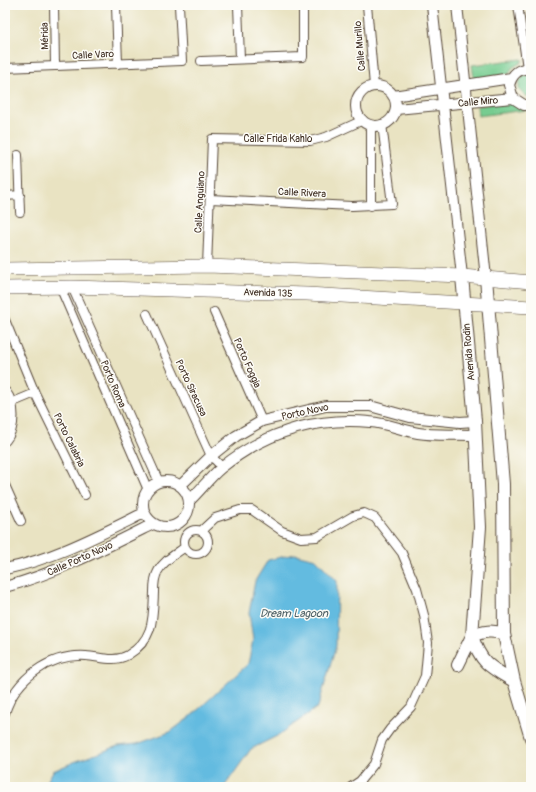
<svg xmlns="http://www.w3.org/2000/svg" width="536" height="792" font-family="Pangolin,sans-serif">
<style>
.green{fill:#76cc90;stroke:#587b57}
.water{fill:#63bbe0;stroke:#4f727f}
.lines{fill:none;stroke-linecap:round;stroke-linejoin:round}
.minor-casing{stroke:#554637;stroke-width:10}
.tertiary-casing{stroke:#554637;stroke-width:12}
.secondary-casing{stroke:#554637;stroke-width:14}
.primary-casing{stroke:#554637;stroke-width:14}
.minor{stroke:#fff;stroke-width:8}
.tertiary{stroke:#fff;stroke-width:10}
.secondary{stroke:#fff;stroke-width:12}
.primary{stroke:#fff;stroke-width:13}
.labels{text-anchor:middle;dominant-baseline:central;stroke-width:3;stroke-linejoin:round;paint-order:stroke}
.street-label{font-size:10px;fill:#3b2a1e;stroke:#fdfcf7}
.water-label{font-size:11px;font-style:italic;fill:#495d62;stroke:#fdfcf7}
</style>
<rect width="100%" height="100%" fill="#fdfcf7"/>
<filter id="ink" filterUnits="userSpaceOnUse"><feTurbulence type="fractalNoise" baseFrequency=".025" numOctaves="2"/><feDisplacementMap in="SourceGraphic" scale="8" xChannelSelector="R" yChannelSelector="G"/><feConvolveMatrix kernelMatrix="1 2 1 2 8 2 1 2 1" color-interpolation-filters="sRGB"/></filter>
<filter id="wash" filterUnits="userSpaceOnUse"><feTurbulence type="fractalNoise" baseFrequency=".012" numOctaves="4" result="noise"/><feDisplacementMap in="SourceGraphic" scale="16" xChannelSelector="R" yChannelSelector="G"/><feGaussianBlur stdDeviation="0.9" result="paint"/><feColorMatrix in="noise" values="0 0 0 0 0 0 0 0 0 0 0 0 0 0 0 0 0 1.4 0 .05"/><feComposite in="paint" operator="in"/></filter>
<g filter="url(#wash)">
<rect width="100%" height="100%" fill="#e9e3c2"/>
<path class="green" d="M522 59V62L512 68 509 74 474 79 472 65Z
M531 74V97H528L519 90V82L523 76Z
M511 101 526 110 478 116 477 106Z"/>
<path class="water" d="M295 554 316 559 337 581 336 646 318 707 279 735 251 749 224 787H44L53 771 74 762 118 746 137 744 170 732 190 717 248 664 253 640 249 613 255 581 268 560Z"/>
</g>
<g filter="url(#ink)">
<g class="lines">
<g class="minor-casing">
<path id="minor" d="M54 5 55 66
M116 5 118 64
M238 5 240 59
M367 5 374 86
M518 5 527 68
M201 61 303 57V5
M5 68 182 61 179 5
M18 155 20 212
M5 196 20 195
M210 199 352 206 392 204 382 124
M371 206V125
M207 266 212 139 310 141 326 137 363 120
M60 287 148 490
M72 287 159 482
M214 312 262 421
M147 314 211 456 222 467
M5 320 35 393 85 495
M11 403 35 393
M5 485 21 521
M184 542a12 12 0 1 1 24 0a12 12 0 1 1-24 0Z
M201 531 215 518 240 510H252L282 531 301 538 317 537 353 516 364 513 375 518 402 553 417 589 424 615 428 643 425 676 411 707 390 729 382 740 374 764 360 781 351 787
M5 713C16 678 50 654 86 656 101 657 114 663 128 655 154 639 153 619 154 592 154 585 155 576 158 571 164 560 176 554 185 547"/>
</g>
<g class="tertiary-casing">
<path id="tertiary" d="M432 5 462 276
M457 5 486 278
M531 69C519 67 512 74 509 85L513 98 524 105H531
M356 106a20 20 0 1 1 40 0a20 20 0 1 1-40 0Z
M393 96 511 78
M396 109 513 98
M5 392C15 404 15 428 5 440
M143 504a23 23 0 1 1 46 0a23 23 0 1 1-46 0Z
M180 486 211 456 236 436 262 421 326 406H370L410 417 460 422 475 421
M189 501C200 491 209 478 221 468 264 433 314 417 370 422 386 423 402 430 418 433 436 436 456 434 475 435
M5 569C54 559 99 535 144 513
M5 587C57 573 105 548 153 524"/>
</g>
<g class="secondary-casing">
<path id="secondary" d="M462 276 475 421 480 527 472 636C481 664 490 667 514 681
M486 278 503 484 504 634 514 681 531 738
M458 665 472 636C484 631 492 630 504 634"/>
</g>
<g class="primary-casing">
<path id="primary" d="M5 269 207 266 462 276 531 282
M5 288 72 287 307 294 531 307"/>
</g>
<use href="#minor" class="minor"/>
<use href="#tertiary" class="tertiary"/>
<use href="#secondary" class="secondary"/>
<use href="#primary" class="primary"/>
</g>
</g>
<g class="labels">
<g class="street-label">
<text transform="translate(45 36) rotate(-91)">Mérida</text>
<text transform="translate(360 46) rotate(-95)">Calle Murillo</text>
<text transform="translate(93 55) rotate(-3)">Calle Varo</text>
<text transform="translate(478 102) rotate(-5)">Calle Miro</text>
<text x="278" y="139">Calle Frida Kahlo</text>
<text transform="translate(302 193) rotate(3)">Calle Rivera</text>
<text transform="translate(200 202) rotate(-87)">Calle Anguiano</text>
<text transform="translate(268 293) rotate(2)">Avenida 135</text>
<text transform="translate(469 352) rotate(-95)">Avenida Rodin</text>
<text transform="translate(247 363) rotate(66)">Porto Foggia</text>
<text transform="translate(113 384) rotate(67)">Porto Roma</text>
<text transform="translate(191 388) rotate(65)">Porto Siracusa</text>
<text transform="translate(305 412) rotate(-12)">Porto Novo</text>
<text transform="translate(69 440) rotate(64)">Porto Calabria</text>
<text transform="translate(80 559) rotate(-24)">Calle Porto Novo</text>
</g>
<g class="water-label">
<text x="294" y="613">Dream Lagoon</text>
</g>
</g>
<rect width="536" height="792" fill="none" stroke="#fdfcf7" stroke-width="20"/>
</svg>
